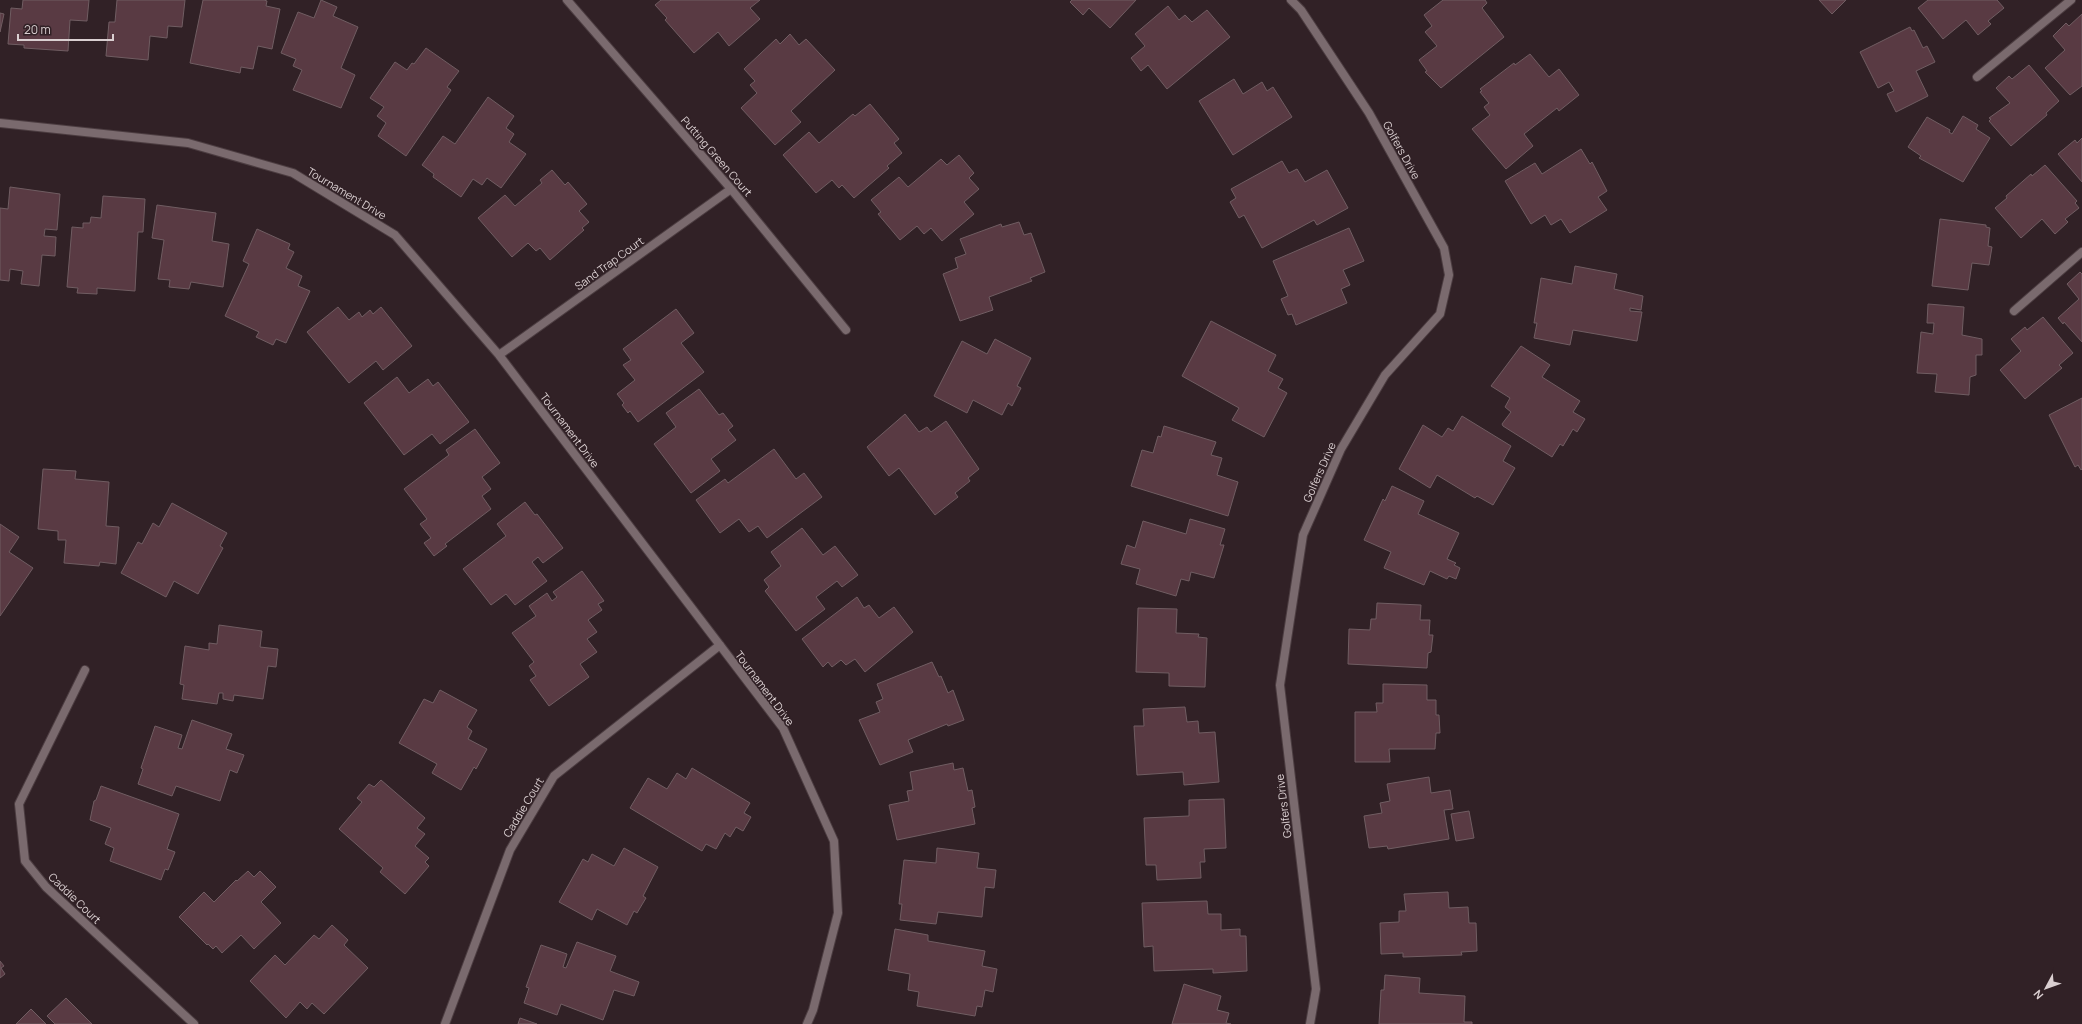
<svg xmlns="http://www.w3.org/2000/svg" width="2082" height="1024" font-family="Manrope,sans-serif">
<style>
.building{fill:#593a43;stroke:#705d62}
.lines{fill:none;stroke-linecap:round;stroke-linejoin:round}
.minor-casing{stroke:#4c3d41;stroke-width:10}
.minor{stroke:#7a6a6e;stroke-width:8}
.labels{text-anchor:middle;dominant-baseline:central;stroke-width:3;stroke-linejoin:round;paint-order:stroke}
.street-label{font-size:11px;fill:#dacfd1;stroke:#312126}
</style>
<rect width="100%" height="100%" fill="#312126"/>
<path class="building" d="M23 0H89L87 21 70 20 68 51 24 48V45L8 44 11 8 22 9Z
M117 0H185L182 27 168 26 167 38 150 36 148 60 106 56 109 22H115Z
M203 0H264L267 1 266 6 280 9 272 49 258 46 253 69 241 67 240 73 190 63Z
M321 0 337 7 333 16 358 27 341 68 355 75 341 108 293 90 302 70 293 66 296 59 281 53 298 12 314 18Z
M661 0H760L750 8 760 19 729 46 718 32 694 53 665 20 667 18 655 5Z
M1072 0H1136L1110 28 1089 8 1083 15 1070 2Z
M1443 0H1485L1487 3 1482 8 1504 37 1441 88 1425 72 1427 71 1419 60 1437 46 1425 32 1432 26 1424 15Z
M1819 0H1846L1832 14Z
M1928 0H1997L2004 8 1988 21 1991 24 1978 35 1966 20 1943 39 1918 8Z
M1168 6 1179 20 1185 15 1192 22 1207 10 1230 37 1167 89 1148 65 1141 71 1131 58 1145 46 1135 34Z
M0 13 4 14 0 32Z
M2082 14V86L2070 95 2045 68 2065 50 2053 36 2066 23 2069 26Z
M1910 27 1912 31 1914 30 1923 48 1927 46 1935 62 1916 71 1928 96 1896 112 1887 94 1894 91 1889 82 1878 88 1860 52Z
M790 34 799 45 806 39 835 70 791 111 801 122 775 145 741 108 757 93 750 85 755 81 744 69 776 39 780 44Z
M426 48 459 71 447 87 451 90 406 156 378 136 386 123 377 116 384 107 370 98 395 62 407 70 412 63 414 64Z
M1530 54 1549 77 1559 69 1579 95 1559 111 1557 108 1524 134 1533 146 1506 169 1472 129 1490 115 1484 107 1489 103 1480 92 1482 91 1480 89 1514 63 1515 65Z
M2029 65 2059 101 2046 113 2047 115 2011 146 1989 121 1991 119 1989 118 2010 103 1996 88 2009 76 2012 79Z
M1234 79 1243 94 1262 82 1267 91 1273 87 1292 117 1233 155 1199 101Z
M488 97 514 116 506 128 514 134 509 142 526 154 501 188 487 178 482 185 473 179 461 197 433 177 434 174 422 165 443 136 455 144Z
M870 104 899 139 894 143 902 153 887 166 889 168 854 198 842 185 839 188 832 180 816 193 783 155 809 132 819 143 853 114 855 116Z
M1963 116 1978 125 1976 129 1990 138 1963 182 1919 158 1921 156 1908 147 1927 117 1950 130 1949 132 1952 134Z
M2082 138V182L2058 154 2075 140 2077 143Z
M1581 149 1590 164 1592 162 1607 191 1598 197 1607 210 1570 233 1561 219 1551 225 1545 215 1531 224 1505 181 1535 163 1542 174Z
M959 155 974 173 969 178 979 189 964 202 974 214 942 241 931 228 924 234 917 226 900 240 878 214 881 212 871 200 899 177 908 187 941 159 947 165Z
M1282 161 1289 173 1297 169 1305 182 1327 170 1348 208 1317 225 1314 220 1262 248 1244 215 1239 218 1230 202 1236 198 1231 189Z
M2045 165 2077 201 2075 203 2079 208 2065 219 2068 222 2055 234 2042 219 2021 238 1995 208 2007 198 2006 196 2031 174 2032 176Z
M552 170 565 185 568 182 587 204 579 211 589 222 582 228 584 230 550 260 540 248 536 251 528 243 512 257 478 218 505 195 515 206 542 183 540 180Z
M10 187 60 194 57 230 45 229 44 236 56 237 55 256 42 255 39 286 21 284 23 271 10 269 9 281 0 280V208L8 209Z
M103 196 145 199 143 232H138L135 291 97 288V294L77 293 78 288 67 287 72 227 83 228V223H90L91 217 101 218Z
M157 205 216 213 212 241 229 244 223 287 191 282 189 289 169 287 170 280 158 279 164 240 152 238Z
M1940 219 1986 225V227L1990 228 1988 246 1992 247 1989 265 1972 263 1968 290 1932 286Z
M1019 222 1024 235 1031 233 1045 272 1030 278 1032 281 989 297 993 310 960 321 943 274 958 268 955 258 966 254 960 239 1001 224 1002 227Z
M1349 228 1364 261 1343 270 1350 285 1341 289 1347 303 1296 325 1292 314 1288 315 1281 299 1288 296 1273 261Z
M257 229 290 244 288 249 294 252 286 268 302 276 298 286 310 291 286 343 276 339 273 345 256 337 259 332 225 316 249 264 243 261Z
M1575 266 1617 274 1614 289 1643 296 1641 310 1630 308V311L1642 312 1637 341 1573 330 1570 345 1534 338 1537 323H1534L1541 278 1572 284Z
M2080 272 2082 274V342L2064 322 2063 324 2058 318 2079 299 2067 284Z
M1928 304 1964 307 1962 335 1982 339V355H1976V375L1970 377 1969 395 1935 392 1937 374 1917 373 1921 332 1933 334 1934 323H1927Z
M338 307 349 320 359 312 362 317 370 310 373 314 381 307 412 346 383 370 376 361 349 383 307 332Z
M676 309 694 333 681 343 704 372 638 422 630 411 628 413 622 405 624 403 617 394 635 380 623 365 631 360 623 349Z
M2043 317 2073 353 2059 365 2062 368 2025 399 2000 370 2021 351 2011 339 2025 327 2027 330Z
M1211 321 1276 355 1268 371 1283 379 1278 388 1287 393 1264 437 1232 420 1239 408 1182 376Z
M995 339 1031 358 1017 386 1021 388 1012 406 1008 403 1002 415 973 400 967 413 934 396 962 341 987 354Z
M1521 346 1550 365 1542 377 1580 401 1573 412 1585 419 1577 432 1573 429 1563 446 1560 444 1552 457 1503 426 1502 424 1511 412 1505 407 1510 398 1491 386Z
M397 377 409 393 428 379 433 386 438 382 469 422 440 444 432 434 404 455 364 403Z
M699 389 719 415 723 413 733 426 728 430 736 440 711 459 720 471 691 493 654 444 676 427 666 413Z
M2082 398V469L2081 470 2078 465 2075 467 2049 415Z
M905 414 919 432 927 427 931 432 946 421 979 469 968 478 970 481 955 493 958 497 935 515 899 468 889 476 867 447Z
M1462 416 1511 446 1503 461 1515 468 1493 505 1477 496 1475 498 1437 475 1430 488 1399 469 1423 425 1442 437 1448 428 1453 431Z
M1164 426 1216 442 1211 455 1222 458 1217 475 1238 482 1228 516 1131 486 1142 450 1153 453 1158 436 1161 437Z
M475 429 500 463 482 477 491 489 482 496 491 509 445 544 447 546 434 556 424 543 431 538 420 524 427 519 404 489 449 455 446 450Z
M774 449 796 479 804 473 822 497 767 538 758 526 749 532 739 519 720 533 696 500 725 479 728 483Z
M43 469 76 471 75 479 109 482 106 526 119 527 116 564 100 562 99 566 64 563 66 540H58V531L38 529Z
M1392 486 1424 501 1418 514 1459 533 1447 559 1456 563 1454 565 1460 568 1456 579 1449 576 1447 579 1430 571 1424 585 1384 568 1391 552 1364 540 1383 499 1385 501Z
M525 502 535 515 537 514 563 548 543 563 538 557 532 562 547 581 515 605 506 594 491 605 463 569 506 536 497 524Z
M172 503 227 533 220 546 223 548 198 594 174 581 166 597 121 573 138 542 142 544 153 523 159 527Z
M1190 519 1225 529 1220 545H1224L1214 578 1191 572 1189 581 1181 579 1176 596 1136 584 1140 569 1121 564 1127 545 1135 548 1143 521 1186 534Z
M0 524 19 537 9 552 33 568 0 616Z
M802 528 823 555 835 546 858 575 842 587 837 581 816 597 825 609 796 631 765 591 769 587 764 580 781 566 771 552Z
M582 571 604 601 598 604 602 610 588 620 597 632 587 639 597 652 580 664 589 677 549 706 530 680 536 676 529 666 534 662 512 633 536 616 529 606 547 593 552 601 557 597 553 592Z
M857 597 864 608 869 605 879 618 894 607 913 632 865 672 855 659 846 665 841 660 832 667 828 662 823 667 802 639Z
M1377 603 1421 605 1420 620H1430L1429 635H1433L1431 652 1428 653 1427 668 1348 664 1349 629 1370 630 1371 619H1376Z
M1138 608 1177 609 1176 633 1199 634 1198 637 1207 638 1205 687 1169 686V673L1136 672Z
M219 625 262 631 260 647 278 649 276 667 268 666 263 699 234 695 233 701 223 699V693H219L217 704 182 699 184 685 180 684 185 646 209 650V643L217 644Z
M932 662 939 677 941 676 948 693 953 690 964 720 948 726 947 724 908 740 913 752 880 765 859 720 880 712 876 702 883 699 877 684Z
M1383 684 1427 685V700H1436V715H1439L1440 733H1436L1435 749H1389L1390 762H1355V712H1377L1376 703H1383Z
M440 690 477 710 467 727 472 731 468 739 487 749 476 769 474 767 461 790 432 773 437 764 399 743 424 699 433 703Z
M1185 707 1187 722 1198 721 1199 733 1215 732 1219 782 1184 785 1183 772 1137 775 1134 726H1144L1143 709Z
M192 720 232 734 226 749 244 755 237 773 230 770 220 801 176 786 172 796 138 784 143 769 141 768 155 726 182 735 178 748 182 749Z
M953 763 954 770 963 768 968 791 972 790 975 807 972 808 975 824 897 840 889 805 909 801 907 791 913 790 910 772Z
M692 768 750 803 744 813 751 817 743 831 736 827 730 837 725 833 716 849 706 844 702 851 630 808 648 778 667 789 677 773 686 779Z
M1429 777 1431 793 1450 790 1453 809 1444 810 1449 839 1388 849 1387 846 1369 848 1364 816 1382 813 1380 803 1390 801 1387 784Z
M381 780 425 818 417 828 425 834 415 846 429 858 425 862 429 866 405 894 380 872 383 868 339 829 362 802 357 798 369 784 374 787Z
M101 786 179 814 167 849 175 852 168 870 165 869 161 880 110 861 114 848 105 844 111 828 90 820 94 801 96 800Z
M1224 799 1226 848 1204 849 1205 862H1200L1201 878 1157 880 1156 865H1146L1144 818 1189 816V800Z
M1469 811 1474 838 1456 841 1451 814Z
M624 848 658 867 643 896 646 898 637 913 634 911 627 925 597 909 592 920 559 902 583 859 588 862 592 854 614 866Z
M937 848 979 853 977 868 996 870 994 888 985 887 982 917 938 912 936 924 900 920 902 904H899L904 860 936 863Z
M248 871 254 877 260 871 276 887 261 902 281 923 254 949 241 935 222 953 216 946 213 949 208 944 207 945 179 917 204 892 214 902 236 880 237 881Z
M1448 892 1449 908 1468 907 1469 923H1476L1477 951 1461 952 1462 955 1403 957V953L1381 954 1380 923 1399 922V911H1406L1404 894Z
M1207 901 1208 914H1221V930L1240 929V936H1246L1247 971 1213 973V969L1154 971 1153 946 1144 947 1142 903Z
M332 925 348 940 344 945 368 968 324 1014 312 1003 307 1009 300 1002 286 1018 250 981 275 955 285 965 314 935 319 939Z
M895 929 928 935V941L985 951 982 966 997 969 993 992 985 990 982 1007 977 1006 975 1016 917 1006 919 992 908 990 910 974 888 970Z
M577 942 616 956 610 971 639 982 634 996 614 990 603 1020 561 1004 557 1015 524 1003 529 988 526 987 541 945 567 954 563 967 566 968Z
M0 961 4 966 1 968 5 974 0 978Z
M1385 975 1420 978 1419 993 1465 996 1464 1022H1472V1024H1379L1381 990H1384Z
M1184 984 1221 996 1217 1010 1229 1013 1226 1023 1231 1024H1172Z
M66 998 92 1024H55L47 1016Z
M31 1009 46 1024H16Z
M520 1018 537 1024H518Z"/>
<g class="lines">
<g class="minor-casing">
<path id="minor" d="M567 0 731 189 846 330
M1291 0 1301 10 1369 113 1444 248 1449 275 1440 314 1385 375 1341 449 1303 535 1280 685 1316 989 1310 1024
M1977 77 2071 0
M0 123 188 143 293 173 395 235 499 355 783 728 834 841 838 913 813 1010 807 1024
M2014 311 2082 252
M499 355 731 189
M85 670 19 804 25 861 46 887 194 1024
M445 1024 510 850 554 776 720 645"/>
</g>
<use href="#minor" class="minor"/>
</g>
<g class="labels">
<g class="street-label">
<text transform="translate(1402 150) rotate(61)">Golfers Drive</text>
<text transform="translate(717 156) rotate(49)">Putting Green Court</text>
<text transform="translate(347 193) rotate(31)">Tournament Drive</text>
<text transform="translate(609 263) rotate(-36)">Sand Trap Court</text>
<text transform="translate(570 430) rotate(53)">Tournament Drive</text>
<text transform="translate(1319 472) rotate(-66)">Golfers Drive</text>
<text transform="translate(765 688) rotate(53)">Tournament Drive</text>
<text transform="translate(1283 806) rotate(-97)">Golfers Drive</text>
<text transform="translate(523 807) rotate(-59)">Caddie Court</text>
<text transform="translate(75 898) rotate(44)">Caddie Court</text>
</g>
</g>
<g transform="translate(2046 988) rotate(229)" stroke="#312126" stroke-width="3" paint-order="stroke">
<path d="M0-3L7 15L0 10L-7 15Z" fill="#dacfd1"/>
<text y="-6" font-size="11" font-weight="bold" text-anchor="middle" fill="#dacfd1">N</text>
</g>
<path d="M18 34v6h95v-6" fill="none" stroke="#dacfd1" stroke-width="2"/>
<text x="24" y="34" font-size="12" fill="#dacfd1" stroke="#312126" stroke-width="3" paint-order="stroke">20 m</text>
</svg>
